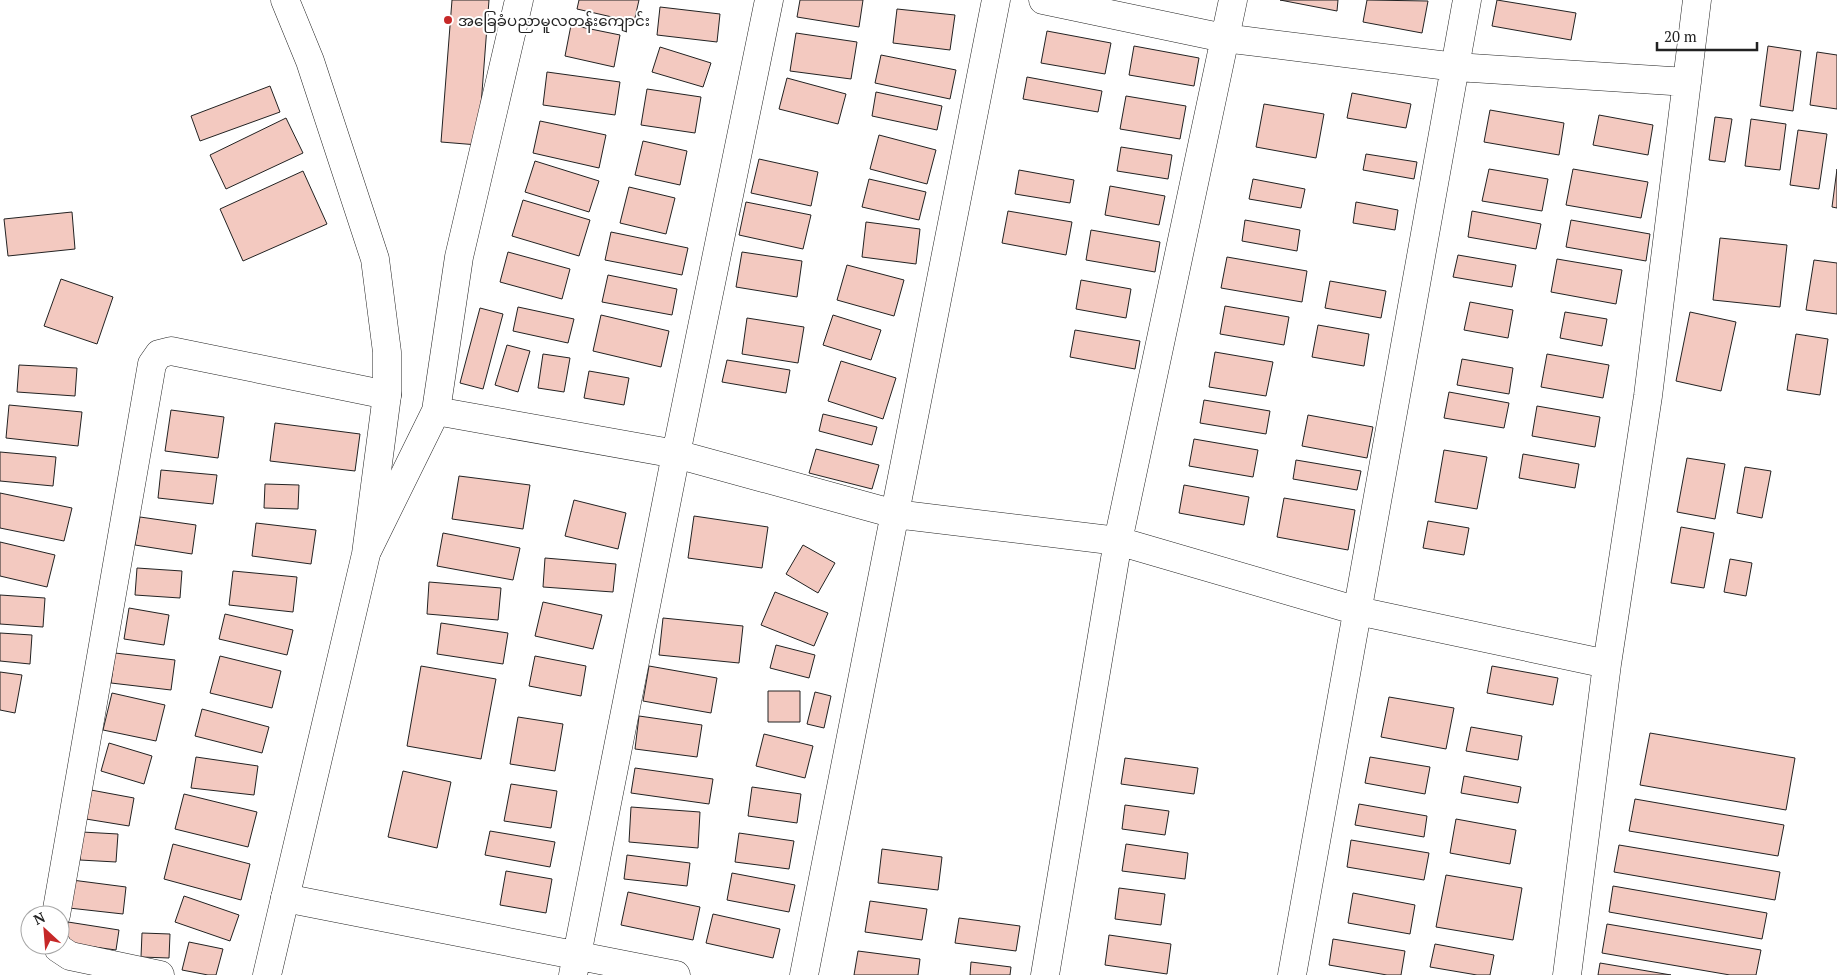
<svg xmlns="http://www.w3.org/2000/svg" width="1837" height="975" font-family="'PT Serif','Noto Sans Myanmar',serif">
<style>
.building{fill:#f3c9c0;stroke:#222}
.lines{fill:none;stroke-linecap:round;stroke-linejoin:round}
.street-casing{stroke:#222;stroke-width:29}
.secondary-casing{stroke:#222;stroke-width:29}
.street{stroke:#fff;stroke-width:28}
.secondary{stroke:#fff;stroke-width:28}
.poi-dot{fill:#c62828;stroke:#fff;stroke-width:2}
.labels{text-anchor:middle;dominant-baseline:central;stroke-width:4;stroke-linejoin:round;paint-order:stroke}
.poi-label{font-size:15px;fill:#222;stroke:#fff;text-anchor:start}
</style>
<rect width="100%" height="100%" fill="#fff"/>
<path class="building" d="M452 0H489L478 145 441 142Z
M579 0H639L634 22 577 9Z
M800 0H863L859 27 797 17Z
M1280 0H1338L1337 11Z
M1367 0 1428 1 1422 33 1363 22Z
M1497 0 1576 13 1571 40 1492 26Z
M660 7 720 14 717 42 657 35Z
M897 9 955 15 950 50 893 43Z
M571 25 620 35 614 67 565 56Z
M1047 31 1111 43 1105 74 1041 63Z
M796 33 857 42 851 79 790 71Z
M1134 46 1199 58 1194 86 1129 75Z
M1768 46 1801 51 1793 111 1760 106Z
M660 47 711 63 703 87 652 72Z
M1817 52 1837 55V109L1810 105Z
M881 55 956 70 950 99 875 83Z
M547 72 620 82 615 115 543 105Z
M1027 77 1102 91 1098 112 1023 99Z
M787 78 846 94 838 124 779 109Z
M270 86 280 112 200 141 191 116Z
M647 89 701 97 695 133 641 125Z
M876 92 942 106 937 130 872 116Z
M1352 93 1411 104 1406 128 1347 118Z
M1126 96 1186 106 1180 139 1120 129Z
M1264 104 1324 114 1316 158 1256 147Z
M1490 110 1564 123 1559 155 1484 142Z
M1599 115 1653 125 1648 155 1593 145Z
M1715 117 1732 119 1725 162 1709 160Z
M286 118 303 153 226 189 210 155Z
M1751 119 1786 124 1780 170 1745 166Z
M540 121 606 135 599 168 533 153Z
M1798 130 1827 134 1819 189 1790 185Z
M879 135 936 150 927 184 870 169Z
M643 141 687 151 680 185 635 175Z
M1121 147 1172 155 1168 179 1117 171Z
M1366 154 1417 162 1414 179 1363 170Z
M759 159 818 172 811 206 751 193Z
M535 161 599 181 589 212 525 192Z
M1489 169 1548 179 1542 211 1482 201Z
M1573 169 1648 182 1641 218 1566 205Z
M1837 169V208L1832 207Z
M1019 170 1074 180 1070 203 1015 194Z
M303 171 327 224 243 261 220 209Z
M869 179 926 192 919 220 862 207Z
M1253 179 1305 189 1301 208 1249 199Z
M1110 186 1165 196 1159 225 1105 215Z
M629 187 675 198 666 234 620 223Z
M523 200 590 220 579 256 512 236Z
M746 202 811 215 803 249 739 235Z
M1356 202 1398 210 1395 230 1353 223Z
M1008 211 1072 222 1066 255 1002 243Z
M1472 211 1541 224 1536 249 1468 237Z
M72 212 75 249 8 256 4 219Z
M1245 220 1300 230 1297 251 1242 241Z
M1571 220 1650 234 1646 261 1566 247Z
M866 222 920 229 916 264 862 257Z
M1091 230 1160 242 1155 272 1086 260Z
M611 232 688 248 682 275 605 260Z
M1720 238 1787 245 1780 307 1713 300Z
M508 252 570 269 562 299 500 282Z
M742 252 802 261 797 297 736 287Z
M1458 255 1516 265 1512 287 1453 277Z
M1227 257 1307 271 1302 302 1221 288Z
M1557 259 1622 270 1616 304 1551 292Z
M1814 260 1837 263V314L1806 310Z
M847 265 904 280 894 316 837 300Z
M608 275 677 289 672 315 602 302Z
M61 279 113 297 97 344 44 326Z
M1081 280 1131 289 1126 318 1076 309Z
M1330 281 1386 291 1381 318 1325 308Z
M1470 302 1513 310 1508 338 1464 330Z
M1225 306 1289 317 1284 345 1220 334Z
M518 307 574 319 568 343 513 331Z
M480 308 503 314 483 389 460 383Z
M1565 312 1607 319 1602 346 1560 338Z
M1690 312 1736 322 1721 391 1676 381Z
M601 315 669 331 661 367 593 351Z
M833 315 881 330 871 360 823 345Z
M747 318 804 327 798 363 742 354Z
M1318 325 1369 334 1364 366 1312 357Z
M1075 330 1140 341 1135 369 1070 357Z
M1796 334 1828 339 1820 395 1787 390Z
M507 345 530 351 518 392 495 385Z
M1215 352 1273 362 1266 396 1209 387Z
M543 354 570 358 564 392 538 388Z
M1547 354 1609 365 1603 398 1541 387Z
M1462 359 1513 368 1509 394 1457 385Z
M727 360 790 370 786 393 722 382Z
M841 361 896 378 883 419 828 401Z
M19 365 77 368 75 396 17 392Z
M589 371 629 378 624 405 584 398Z
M1449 392 1509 403 1504 428 1444 418Z
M1204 400 1270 411 1266 434 1200 423Z
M9 405 82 412 78 446 6 438Z
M1537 406 1600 417 1595 447 1532 436Z
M171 410 224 417 218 458 165 451Z
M823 414 877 427 872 445 819 431Z
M1308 415 1373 427 1367 458 1302 446Z
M275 423 360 434 355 471 270 461Z
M1194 439 1258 450 1253 477 1189 466Z
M816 449 879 465 872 489 809 473Z
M1444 450 1487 457 1477 509 1435 502Z
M0 452 56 457 53 486 0 481Z
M1523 454 1579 464 1575 488 1519 478Z
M1687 458 1725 464 1715 519 1677 512Z
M1296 460 1361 471 1357 490 1293 479Z
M1745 467 1771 471 1762 518 1737 513Z
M161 470 217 475 213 504 158 498Z
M459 476 530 485 523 529 452 519Z
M265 484 299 485 298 509 264 508Z
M1184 485 1249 497 1244 525 1179 513Z
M0 493 72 508 64 541 0 528Z
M1284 498 1355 510 1348 550 1277 537Z
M574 500 626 513 618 549 565 536Z
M694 516 768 527 762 568 688 558Z
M140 517 196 525 192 554 135 545Z
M1428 521 1469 528 1464 555 1423 548Z
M256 523 316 530 311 564 252 556Z
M1681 527 1714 533 1704 588 1671 583Z
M443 533 520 548 513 580 437 566Z
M0 542 55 555 47 587 0 576Z
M803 545 835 563 818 593 786 574Z
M545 558 616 564 613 592 543 587Z
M1730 559 1752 563 1746 596 1724 592Z
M137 568 182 571 180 598 135 595Z
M233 571 297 577 293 612 229 605Z
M429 582 501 588 498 620 427 614Z
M775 592 828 613 814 646 761 625Z
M0 595 45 598 43 627 0 624Z
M543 602 602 615 593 649 535 636Z
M129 608 169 615 164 645 124 639Z
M225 614 293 630 287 655 219 639Z
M663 618 743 626 739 663 659 655Z
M441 623 508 633 503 664 437 654Z
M0 633 32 635 30 664 0 661Z
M776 645 815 655 809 678 770 668Z
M115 653 175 660 171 690 111 683Z
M220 656 281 671 272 708 210 693Z
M535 656 586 666 581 696 529 686Z
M421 666 496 679 481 759 407 746Z
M649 666 717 678 711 713 643 701Z
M1492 666 1558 678 1553 705 1487 693Z
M0 672 22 675 15 713 0 710Z
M768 691H800V722H768Z
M815 692 831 696 824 728 807 724Z
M112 693 165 705 156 741 103 730Z
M1389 697 1454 708 1446 749 1381 737Z
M202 709 269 727 262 753 195 736Z
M639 716 702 725 697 757 635 749Z
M518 717 563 724 555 771 510 764Z
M1471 727 1522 736 1518 760 1466 751Z
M1650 733 1795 758 1786 810 1640 785Z
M764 734 813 746 805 778 756 766Z
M109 743 152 756 144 784 101 771Z
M196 757 258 766 254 795 191 788Z
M1370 757 1430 767 1425 794 1365 783Z
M1125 758 1198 768 1194 794 1121 784Z
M635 768 713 779 709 804 631 793Z
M403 771 451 782 437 848 388 837Z
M1464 776 1521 787 1518 803 1461 793Z
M511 784 557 791 551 828 504 821Z
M752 787 801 794 797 823 748 816Z
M91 790 134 798 129 826 86 819Z
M184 794 257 812 248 847 175 829Z
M1635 799 1784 825 1778 856 1629 831Z
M1359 804 1427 816 1424 837 1355 825Z
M1125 805 1169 811 1165 835 1122 829Z
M631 807 700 812 698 848 629 842Z
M1456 819 1516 830 1510 864 1450 853Z
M490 831 555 842 550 867 485 855Z
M82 832 118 834 116 862 80 860Z
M739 833 794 841 789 869 735 862Z
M1351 840 1429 853 1424 880 1347 867Z
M173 844 250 864 241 900 164 879Z
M1126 844 1188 853 1185 879 1122 871Z
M1619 845 1780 872 1775 900 1614 872Z
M882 849 942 857 938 890 878 883Z
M627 855 690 863 687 886 624 879Z
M506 871 552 879 546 913 500 905Z
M732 873 795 885 789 912 727 900Z
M1446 875 1522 888 1513 940 1436 927Z
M72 880 126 887 123 914 69 908Z
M1613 886 1767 913 1762 939 1609 912Z
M1119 888 1165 894 1161 925 1115 919Z
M628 892 700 907 693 940 621 925Z
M1353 893 1415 905 1410 934 1348 923Z
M184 896 239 915 230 941 175 922Z
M870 901 927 909 922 940 865 932Z
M713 914 780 929 773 958 706 943Z
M959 918 1020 926 1016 951 955 943Z
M68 922 119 930 116 950 66 943Z
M1607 924 1761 950 1756 975H1730L1602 953Z
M142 933 170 934 169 958 141 957Z
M1109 935 1171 944 1167 974 1105 965Z
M1333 939 1405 951 1401 975H1387L1329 965Z
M189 942 223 949 216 975H208L182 970Z
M1435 944 1494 955 1490 975H1477L1430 967Z
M858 951 920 959 918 975H854Z
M971 962 1011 967 1010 975H970Z
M1600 963 1671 975H1598Z"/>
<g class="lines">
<g class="street-casing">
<path id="street" d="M1043 0 1224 38 1456 67 1687 82
M436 411 676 454 895 514 1118 541 1358 611 1607 664
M368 549 436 411 459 257 519 0
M285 898 676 975
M56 915 152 364 159 354 171 351 387 395
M57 945 58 948 70 956 160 975
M573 975 676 454 769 0
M804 975 996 0
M1045 975 1118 541 1233 0
M1292 975 1467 0
M1567 975 1607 664 1648 396 1697 0"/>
</g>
<g class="secondary-casing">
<path id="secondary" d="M267 975 366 554 387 395V352L375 259 310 61 285 0"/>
</g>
<use href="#street" class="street"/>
<use href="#secondary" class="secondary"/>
</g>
<circle class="poi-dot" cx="448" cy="20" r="5"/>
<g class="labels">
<g class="poi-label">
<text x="458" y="20">အခြေခံပညာမူလတန်းကျောင်း</text>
</g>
</g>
<g transform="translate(45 930) rotate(334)"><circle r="24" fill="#ffffff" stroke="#a7a7a7"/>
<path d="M0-4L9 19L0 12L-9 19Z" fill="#c62828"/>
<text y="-8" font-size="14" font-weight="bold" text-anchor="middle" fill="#222222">N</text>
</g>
<path d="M1657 42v8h100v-8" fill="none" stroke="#222222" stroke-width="2.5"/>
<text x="1664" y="42" font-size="15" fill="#222222" stroke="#ffffff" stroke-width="4" paint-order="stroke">20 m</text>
</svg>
